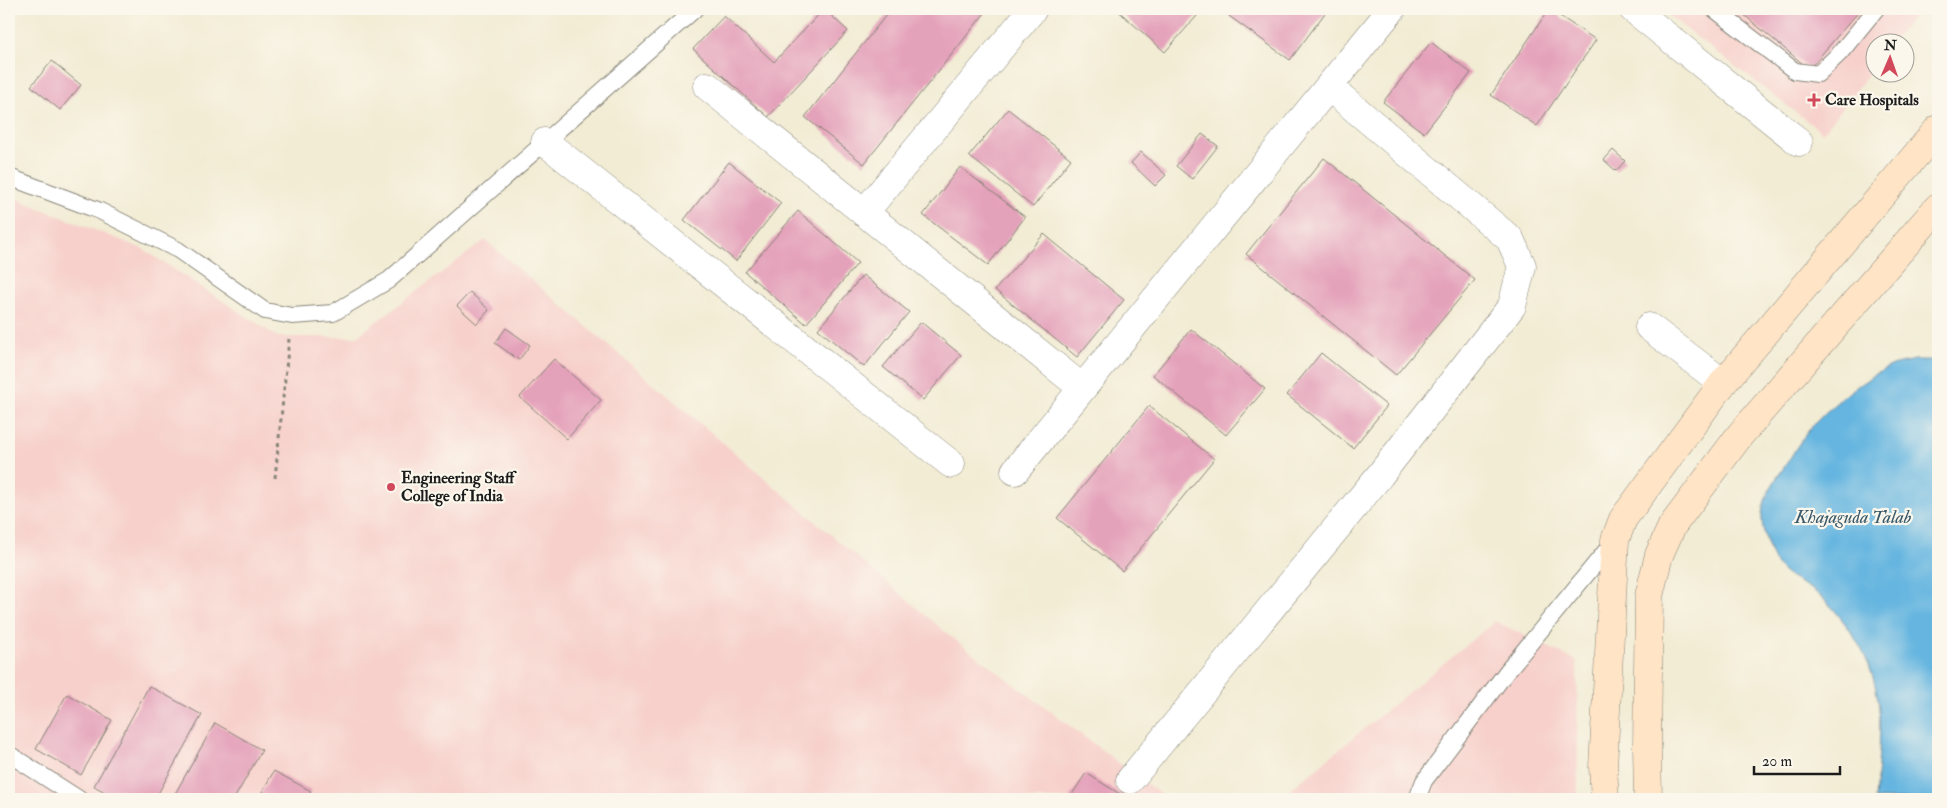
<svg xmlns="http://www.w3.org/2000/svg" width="1947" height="808" font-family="'IM FELL Double Pica',serif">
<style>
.built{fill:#f7d0cb}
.water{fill:#65b5e0;stroke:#40687e}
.building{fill:#e4a1ba}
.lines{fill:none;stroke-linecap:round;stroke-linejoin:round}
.lane-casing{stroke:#878478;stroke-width:18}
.street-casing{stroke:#878478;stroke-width:29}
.secondary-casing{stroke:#878478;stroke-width:29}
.path{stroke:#878478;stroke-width:3;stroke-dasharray:4 4;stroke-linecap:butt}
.lane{stroke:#fff;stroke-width:16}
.street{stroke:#fff;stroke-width:28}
.secondary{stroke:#ffe4c6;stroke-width:28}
.poi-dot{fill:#d1495b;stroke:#fbf7ec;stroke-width:2}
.labels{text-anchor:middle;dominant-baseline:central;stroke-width:4.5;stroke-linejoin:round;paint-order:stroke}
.poi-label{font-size:16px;font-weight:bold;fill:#1c1c1c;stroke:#fbf7ec;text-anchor:start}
.water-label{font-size:18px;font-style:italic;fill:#39596a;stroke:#fbf7ec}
</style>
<rect width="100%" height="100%" fill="#fbf7ec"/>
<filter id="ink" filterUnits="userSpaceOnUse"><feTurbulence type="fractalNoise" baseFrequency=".02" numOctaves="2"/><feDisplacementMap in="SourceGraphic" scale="10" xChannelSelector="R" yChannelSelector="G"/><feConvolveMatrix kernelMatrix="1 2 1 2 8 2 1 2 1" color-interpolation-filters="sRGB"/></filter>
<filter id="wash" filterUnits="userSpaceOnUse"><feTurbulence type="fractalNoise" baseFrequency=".0096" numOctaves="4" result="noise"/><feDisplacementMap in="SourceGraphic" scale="20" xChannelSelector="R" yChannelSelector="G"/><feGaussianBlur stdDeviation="1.12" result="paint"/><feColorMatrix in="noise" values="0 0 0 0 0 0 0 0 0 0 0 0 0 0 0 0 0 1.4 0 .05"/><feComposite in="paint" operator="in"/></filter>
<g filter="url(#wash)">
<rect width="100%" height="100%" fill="#f2ecd4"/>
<path class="built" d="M1660 9H1919L1893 42H1874V67L1823 133Z
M9 196 143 249 278 337H356L485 240 950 636 1167 799H9Z
M1495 621 1577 661 1578 799H1279Z"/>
<path class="water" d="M1915 360H1938V799H1875C1880 738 1889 690 1853 635 1843 620 1832 606 1819 595 1800 579 1780 580 1770 551 1766 540 1761 526 1762 514 1764 495 1776 479 1787 463 1794 452 1801 439 1810 429 1830 405 1865 378 1893 365 1900 362 1908 362 1915 360Z"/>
<g id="blocks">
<path class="building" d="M824 9 848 31 768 117 693 49 724 16 774 62Z
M891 9H988L864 164 805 117Z
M1116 9H1203L1165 52Z
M1235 9H1328L1290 60 1229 16Z
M1549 9 1596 40 1537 126 1491 95Z
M1737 9H1861L1809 69Z
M1431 42 1471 73 1424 133 1383 102Z
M52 61 81 85 60 110 31 86Z
M1008 109 1071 159 1033 207 969 156Z
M1202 134 1218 146 1192 179 1176 166Z
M1613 150 1625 161 1616 171 1604 160Z
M1141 152 1166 175 1155 186 1131 163Z
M1324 158 1475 280 1396 375 1246 254Z
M729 162 781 203 736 261 684 220Z
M960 167 1025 217 988 265 923 215Z
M798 211 858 263 806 324 745 272Z
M1044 234 1124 300 1077 357 995 290Z
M863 275 909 312 864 367 818 329Z
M470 292 489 310 477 324 457 306Z
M921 322 961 355 923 400 883 367Z
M506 328 530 345 519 360 495 343Z
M1191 329 1265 389 1226 435 1153 375Z
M1321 353 1387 406 1353 448 1287 395Z
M554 359 601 400 567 439 520 397Z
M1149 406 1214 459 1122 571 1057 518Z
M149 686 202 715 155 799H118L94 786Z
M67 694 112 720 81 775 36 749Z
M215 723 262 750 234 799H172Z
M274 771 311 791 306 799H258Z
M1086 773 1128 799H1069Z"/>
</g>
</g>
<g filter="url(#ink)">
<use href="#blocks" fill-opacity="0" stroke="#878478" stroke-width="1"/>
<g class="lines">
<g class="lane-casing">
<path id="lane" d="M1714 9 1795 71 1818 74 1840 53 1876 9
M9 177 100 211 178 250 265 311 292 316 333 313 389 280 695 9
M9 754 79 799
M1417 799 1424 781 1508 670 1614 541"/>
</g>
<g class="street-casing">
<path id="street" d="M1633 9 1799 142
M707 86 1081 387
M545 142 951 464
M864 213 1033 9
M1649 327 1723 383
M1015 471 1392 9
M1130 780 1380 475 1512 306 1522 266 1510 239 1329 87"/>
</g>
<g class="secondary-casing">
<path id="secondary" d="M1605 799 1603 767 1615 540 1623 519 1723 383 1938 129
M1648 799 1647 746 1649 596 1659 555 1672 526 1740 435 1938 207"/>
</g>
<path class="path" d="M275 478 289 339"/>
<use href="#lane" class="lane"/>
<use href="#street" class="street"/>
<use href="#secondary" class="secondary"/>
</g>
</g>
<g class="poi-dot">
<path d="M1811.5 92.5h5v5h5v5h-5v5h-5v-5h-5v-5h5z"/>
<circle cx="391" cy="487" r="5"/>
</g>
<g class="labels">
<g class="poi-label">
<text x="1825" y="100">Care Hospitals</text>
<text x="401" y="478">Engineering Staff<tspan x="401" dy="18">College of India</tspan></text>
</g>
<g class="water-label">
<text x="1853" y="517">Khajaguda Talab</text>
</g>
</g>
<rect width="1947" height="808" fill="none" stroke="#fbf7ec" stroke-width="30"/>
<g transform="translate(1890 58) rotate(2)"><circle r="24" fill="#fbf7ec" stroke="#a29f99"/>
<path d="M0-4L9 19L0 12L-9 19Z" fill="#d1495b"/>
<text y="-8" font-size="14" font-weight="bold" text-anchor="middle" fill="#1c1c1c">N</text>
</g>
<path d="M1754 766v8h86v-8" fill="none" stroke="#1c1c1c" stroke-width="2.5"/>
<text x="1762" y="766" font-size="15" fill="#1c1c1c" stroke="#fbf7ec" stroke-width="4" paint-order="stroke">20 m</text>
</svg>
